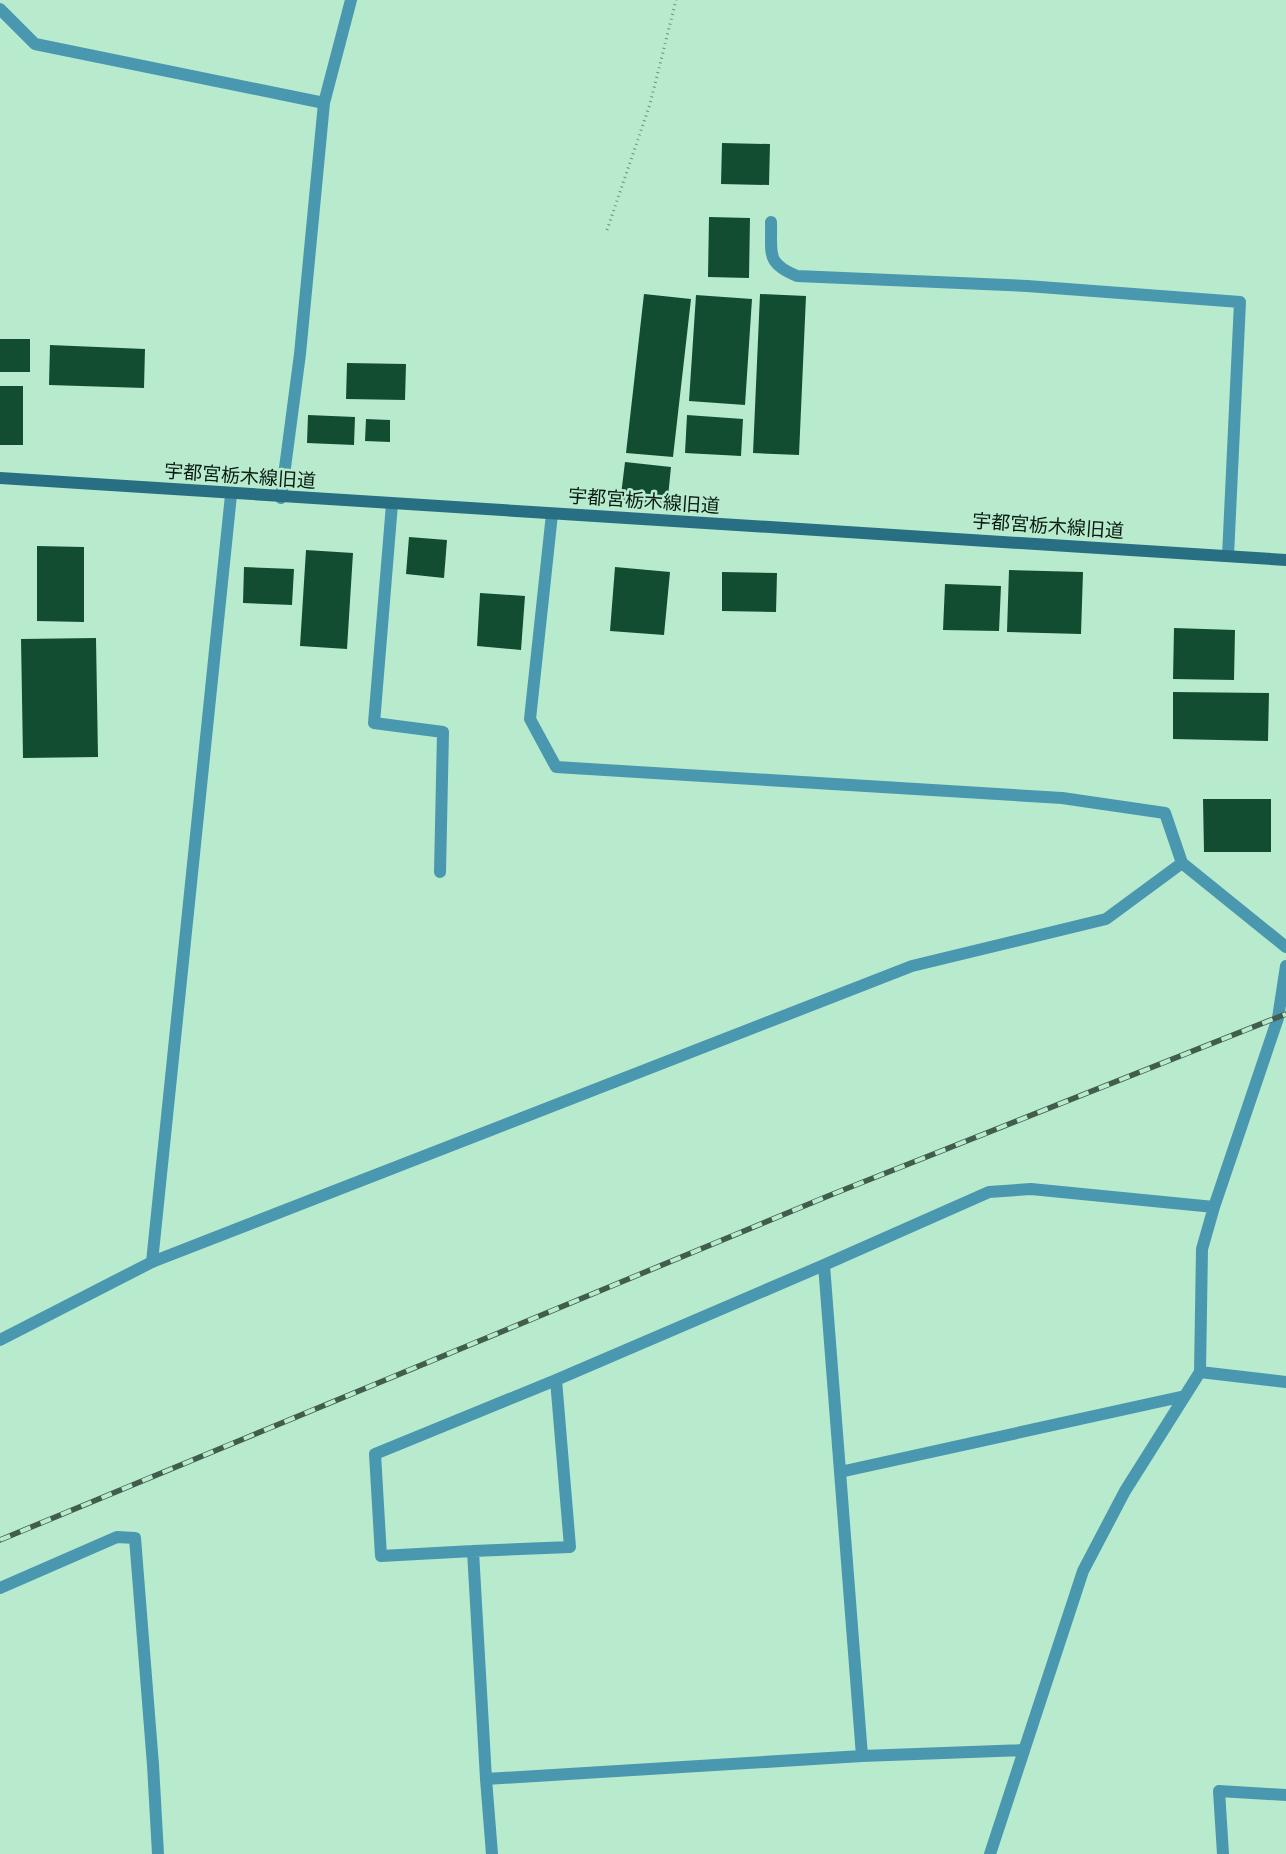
<svg xmlns="http://www.w3.org/2000/svg" width="1286" height="1854" font-family="Cabin,'Noto Sans JP',sans-serif">
<style>
.building{fill:#124d32}
.lines{fill:none;stroke-linecap:round;stroke-linejoin:round}
.path{stroke:#6b907b;stroke-width:3;stroke-dasharray:1 4;stroke-linecap:butt}
.lane{stroke:#4a98af;stroke-width:12}
.street{stroke:#4a98af;stroke-width:12}
.secondary{stroke:#286f83;stroke-width:12}
.rail-casing{stroke:#405d4d;stroke-width:5.5}
.rail{stroke:#b8ebce;stroke-width:4;stroke-dasharray:11;stroke-linecap:butt}
.labels{text-anchor:middle;dominant-baseline:central;stroke-width:5;stroke-linejoin:round;paint-order:stroke}
.street-label{font-size:19px;fill:#081b11;stroke:#b8ebce}
</style>
<rect width="100%" height="100%" fill="#b8ebce"/>
<path class="building" d="M722 143 770 144 769 185 721 184Z
M709 217 750 218 749 278 708 277Z
M644 294 691 299 673 457 626 453Z
M760 294 806 296 799 455 753 453Z
M696 295 752 299 745 405 689 401Z
M0 339H30V372H0Z
M50 345 145 349 144 388 49 385Z
M347 363 406 364 405 400 346 399Z
M0 386H23V445H0Z
M308 415 355 417 354 445 307 443Z
M687 415 743 419 741 456 685 453Z
M366 419 390 420V442L365 441Z
M625 462 671 467 667 507 620 503Z
M409 537 447 540 444 578 406 574Z
M37 546 84 547V622L37 621Z
M306 550 353 553 347 649 300 646Z
M244 567 294 569 292 605 243 603Z
M615 567 670 572 664 635 610 631Z
M1009 570 1083 572 1081 634 1007 632Z
M722 572 777 573 776 612 722 611Z
M945 584 1001 586 999 631 943 630Z
M480 593 525 596 521 650 477 646Z
M1174 628 1235 630 1234 680 1173 679Z
M96 638 98 757 23 758 21 639Z
M1173 692 1269 693 1268 741 1173 739Z
M1203 799H1271V852H1204Z"/>
<g class="lines">
<path class="path" d="M607 230 650 104 676 0"/>
<path class="lane" d="M152 1262 231 495
M153 1765 158 1854"/>
<path class="street" d="M0 9 35 44 324 103
M771 222C772 253 765 263 797 276L1027 286 1240 302 1228 556
M281 498 300 354 324 103 351 0
M392 504 374 723 443 732 440 872
M552 514 530 719 556 767 1062 798 1165 813 1182 863 1286 947
M824 1265 989 1192 1031 1189 1214 1207
M0 1340 152 1262 912 966 1106 919 1182 863
M1200 1372 1286 1382
M840 1472 1185 1396
M473 1551 381 1556 375 1454 556 1380
M0 1588 117 1537 135 1538 153 1765
M486 1779 862 1756 1024 1750
M492 1854 486 1779 473 1551 570 1547 556 1380 824 1265 862 1756
M990 1854 1083 1571 1125 1491 1200 1372 1202 1249 1214 1207 1278 1018 1286 966
M1223 1854 1219 1791 1286 1795"/>
<path class="secondary" d="M0 478C428 509 857 532 1286 560"/>
<g class="rail-casing">
<path id="rail" d="M0 1540 833 1194 1286 1014"/>
</g>
<use href="#rail" class="rail"/>
</g>
<g class="labels">
<g class="street-label">
<text transform="translate(240 476) rotate(4)">宇都宮栃木線旧道</text>
<text transform="translate(644 501) rotate(4)">宇都宮栃木線旧道</text>
<text transform="translate(1048 526) rotate(4)">宇都宮栃木線旧道</text>
</g>
</g>
</svg>
